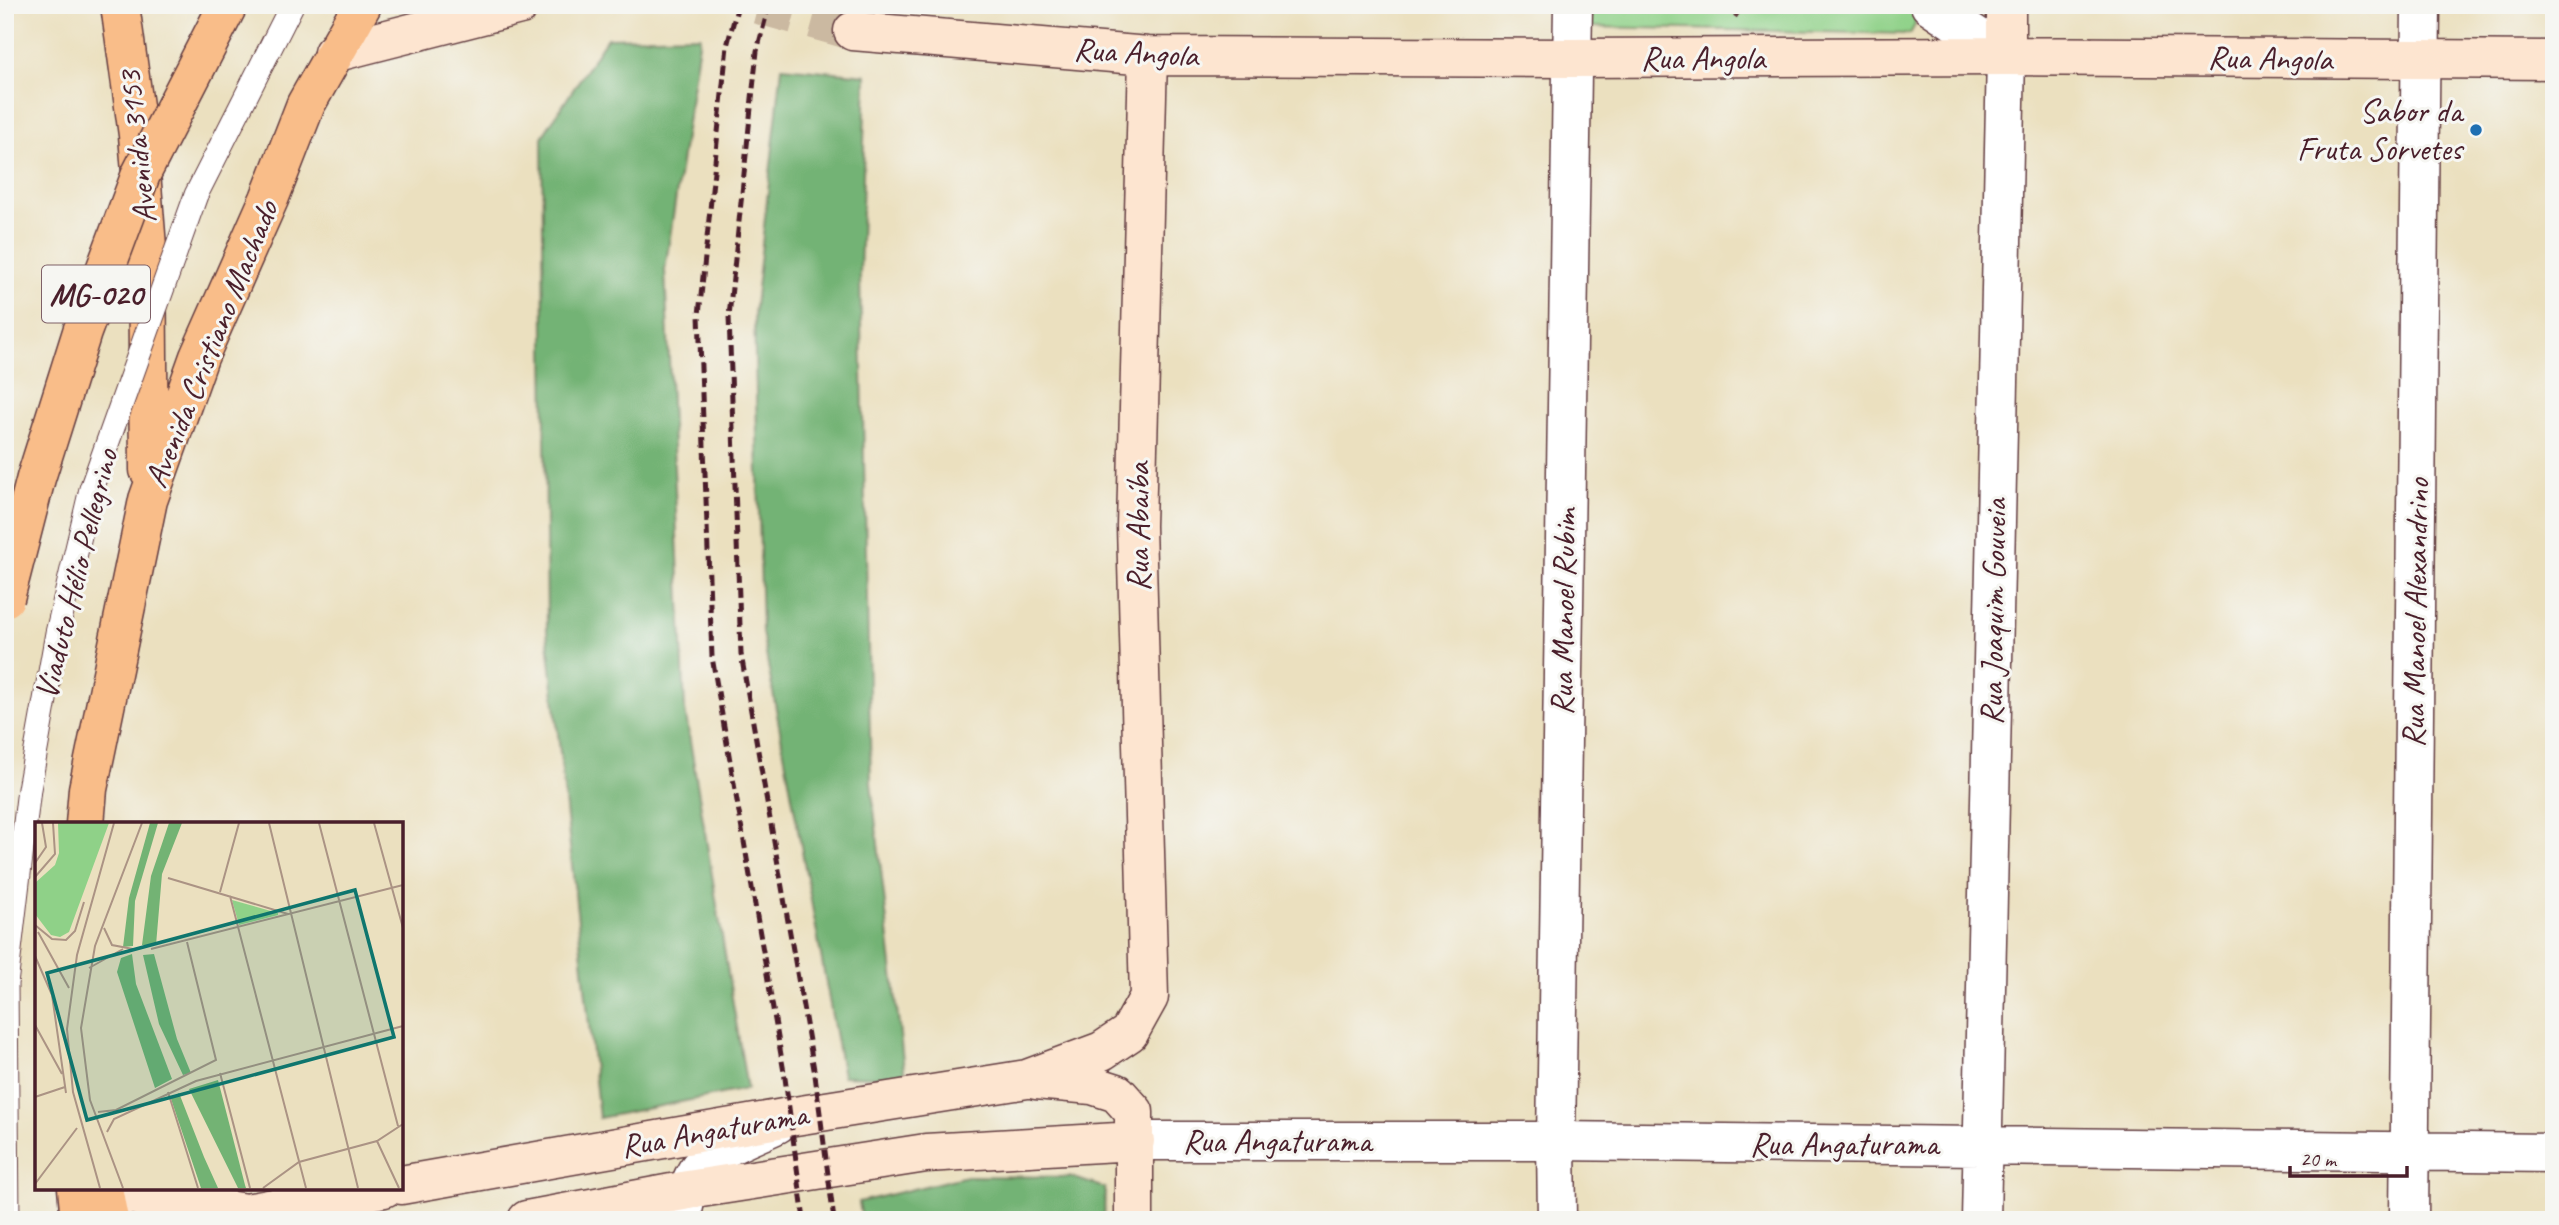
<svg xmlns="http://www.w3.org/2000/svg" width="2559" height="1225" font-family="Caveat,sans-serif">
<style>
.green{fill:#8fd188;stroke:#6c785a;stroke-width:2}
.forest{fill:#73b374;stroke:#5e6950;stroke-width:2}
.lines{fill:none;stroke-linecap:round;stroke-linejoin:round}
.secondary-tunnel{stroke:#cbb9a1;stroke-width:38;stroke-dasharray:38 19;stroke-linecap:butt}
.street-casing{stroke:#623c41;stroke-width:41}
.secondary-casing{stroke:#623c41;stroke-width:41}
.highway-casing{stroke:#623c41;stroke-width:41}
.path{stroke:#623c41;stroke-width:4.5;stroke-dasharray:5 5;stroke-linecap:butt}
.street{stroke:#fff;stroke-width:38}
.secondary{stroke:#fde5d0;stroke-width:38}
.highway{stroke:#f9bd89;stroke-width:38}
.rail{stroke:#4a1f2b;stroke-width:5;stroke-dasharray:10 5;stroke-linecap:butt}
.lane-bridge-casing{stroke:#623c41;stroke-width:25;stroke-linecap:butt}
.highway-bridge-casing{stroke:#623c41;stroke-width:41;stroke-linecap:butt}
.lane-bridge{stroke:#fff;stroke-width:23}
.highway-bridge{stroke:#f9bd89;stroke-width:38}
.poi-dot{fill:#1f6fb2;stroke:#f6f6f2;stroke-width:2.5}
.labels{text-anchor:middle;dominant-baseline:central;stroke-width:6;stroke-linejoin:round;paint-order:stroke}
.shield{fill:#f6f6f2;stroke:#7e6067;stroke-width:2}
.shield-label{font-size:32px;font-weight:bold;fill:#4a1f2b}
.street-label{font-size:33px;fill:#4a1f2b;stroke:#f6f6f2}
.poi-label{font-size:33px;fill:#4a1f2b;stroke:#f6f6f2;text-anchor:end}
.inset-road{fill:none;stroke:#ab9384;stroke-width:2}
.view{fill:#0f766e;fill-opacity:0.15;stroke:#0f766e;stroke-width:3.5}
.inset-edge{fill:none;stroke:#4a1f2b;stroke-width:3.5}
</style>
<rect width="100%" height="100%" fill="#f6f6f2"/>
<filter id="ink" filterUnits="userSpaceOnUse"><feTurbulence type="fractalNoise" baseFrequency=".0143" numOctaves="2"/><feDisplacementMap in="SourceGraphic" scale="14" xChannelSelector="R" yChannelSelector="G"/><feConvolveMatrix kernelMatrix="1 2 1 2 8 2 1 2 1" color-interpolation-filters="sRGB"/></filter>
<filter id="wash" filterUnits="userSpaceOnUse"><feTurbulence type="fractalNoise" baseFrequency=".00686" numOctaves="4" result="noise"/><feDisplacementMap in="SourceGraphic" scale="28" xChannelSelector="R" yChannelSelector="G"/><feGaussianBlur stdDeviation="1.57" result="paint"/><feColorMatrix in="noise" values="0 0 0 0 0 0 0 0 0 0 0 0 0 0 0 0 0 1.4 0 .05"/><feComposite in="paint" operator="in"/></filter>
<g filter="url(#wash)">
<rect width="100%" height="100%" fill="#ebe0bf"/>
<path class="green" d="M1591 5H1901L1915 14V25L1910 34 1591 27Z"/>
<path class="forest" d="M700 36 665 270 685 710 747 1089 599 1118 547 631 542 137 607 38Z
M782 67 866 75 860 276 871 783 905 1078 843 1076 762 632 754 315Z
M967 1176 1071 1177 1105 1188 1104 1220H862L859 1202Z"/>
</g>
<g filter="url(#ink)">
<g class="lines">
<path class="secondary-tunnel" d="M758 5 853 31"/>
<g class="street-casing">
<path id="street" d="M1930 5 2006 56 1981 1220
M1135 1141H1556L2554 1153
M681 1220C685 1202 688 1182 699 1168 713 1149 755 1135 777 1124
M1557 1220 1556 1141 1573 5
M2409 1220 2421 5"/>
</g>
<g class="secondary-casing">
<path id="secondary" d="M853 31 1148 56 1571 58 2006 56 2554 60
M333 53 520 5
M2006 56V5
M1036 1080 1092 1085 1117 1093 1134 1112V1220
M401 1185 795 1116 1027 1079 1102 1051 1129 1033 1149 997 1136 526 1148 56
M104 1191 246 1213 384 1188
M527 1220 688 1190 926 1153 1135 1141"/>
</g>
<g class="highway-casing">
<path id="highway" d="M120 5 138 135 147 247 149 470
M85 824 88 789 148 500 199 357 269 199 306 104 362 5
M77 1188 80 1220
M103 1188 109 1220"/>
</g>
<path class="path" d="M1735 17 1743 5"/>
<use href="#street" class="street"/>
<use href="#secondary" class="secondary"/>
<use href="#highway" class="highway"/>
<path class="rail" d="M738 5 727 46 699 315 712 657 785 1078 804 1220
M769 5 757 51 729 316 741 654 815 1075 834 1220"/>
<g class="lane-bridge-casing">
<path id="lane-bridge" d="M8 1220 6 984 29 789 57 633 91 489 196 195 292 5"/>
</g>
<g class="highway-bridge-casing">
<path id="highway-bridge" d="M5 598 36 478 82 332 141 174 228 5"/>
</g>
<use href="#lane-bridge" class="lane-bridge"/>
<use href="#highway-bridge" class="highway-bridge"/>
</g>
</g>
<circle class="poi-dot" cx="2476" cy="130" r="7"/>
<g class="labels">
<rect class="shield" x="42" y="265.5" width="108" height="57" rx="5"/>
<g class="shield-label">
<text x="96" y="294">MG-020</text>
</g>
<g class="street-label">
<text transform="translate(1136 52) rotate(3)">Rua Angola</text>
<text x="1703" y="58">Rua Angola</text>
<text transform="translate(2270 58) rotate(1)">Rua Angola</text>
<text transform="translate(137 147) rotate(-96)">Avenida 3153</text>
<text transform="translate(211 344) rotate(-68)">Avenida Cristiano Machado</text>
<text transform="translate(1138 527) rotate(-90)">Rua Abaíba</text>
<text transform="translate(76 574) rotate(-76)">Viaduto Hélio Pellegrino</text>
<text transform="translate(1563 612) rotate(-89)">Rua Manoel Rubim</text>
<text transform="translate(1993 612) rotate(-89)">Rua Joaquim Gouveia</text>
<text transform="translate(2415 613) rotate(-89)">Rua Manoel Alexandrino</text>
<text transform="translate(714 1130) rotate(-10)">Rua Angaturama</text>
<text x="1277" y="1141">Rua Angaturama</text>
<text x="1844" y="1144">Rua Angaturama</text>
</g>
<g class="poi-label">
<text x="2462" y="111">Sabor da<tspan x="2462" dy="38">Fruta Sorvetes</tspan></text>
</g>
</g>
<g transform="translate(35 822)">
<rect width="368" height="368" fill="#ebe0bf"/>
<path d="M23 1H74L34 110 25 115 16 113 0 92V61L20 43 24 31ZM197 78 243 91V93L204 103Z" fill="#8fd188"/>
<path d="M115 1H123L100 79 98 124 88 125 94 76ZM134 1H147L127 52 121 123H107L116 54ZM97 132 101 162 137 257 120 266 82 150 86 136ZM119 132 142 217 156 251 148 253 124 202 108 133ZM183 258 210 363 211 366H203L154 267ZM144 271 169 335 183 366H166L136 277Z" fill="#73b374"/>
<path class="inset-road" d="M234 1 323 366M284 1 363 304M339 1 368 106M0 41 11 25 7 1M0 55 20 32 18 1M133 56 253 92M185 70 204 1M195 74 271 366M0 103 17 117 31 118 40 109 49 80M69 106 77 123 98 127M3 110 34 166M116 127 368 63M0 134 17 173 31 271M54 146 88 127M0 203 27 252M185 251 215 366M133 270 163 366M0 275 30 265M63 290 81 288 181 238 152 120M72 310 79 297 161 259 368 204M342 319 364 366M0 362 42 306M65 366 38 270 32 207 42 133 79 1M88 366 55 278 46 206 60 124 107 1M228 366 264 340 342 319 368 302"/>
<path class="view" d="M320 68 359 215 52 298 12 151Z"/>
<rect width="368" height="368" class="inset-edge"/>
</g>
<rect width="2559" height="1225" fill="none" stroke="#f6f6f2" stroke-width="28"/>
<path d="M2290 1166v10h117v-10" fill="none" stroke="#4a1f2b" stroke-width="3.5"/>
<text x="2300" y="1166" font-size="21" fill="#4a1f2b" stroke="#f6f6f2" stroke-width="5" paint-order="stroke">20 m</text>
</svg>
